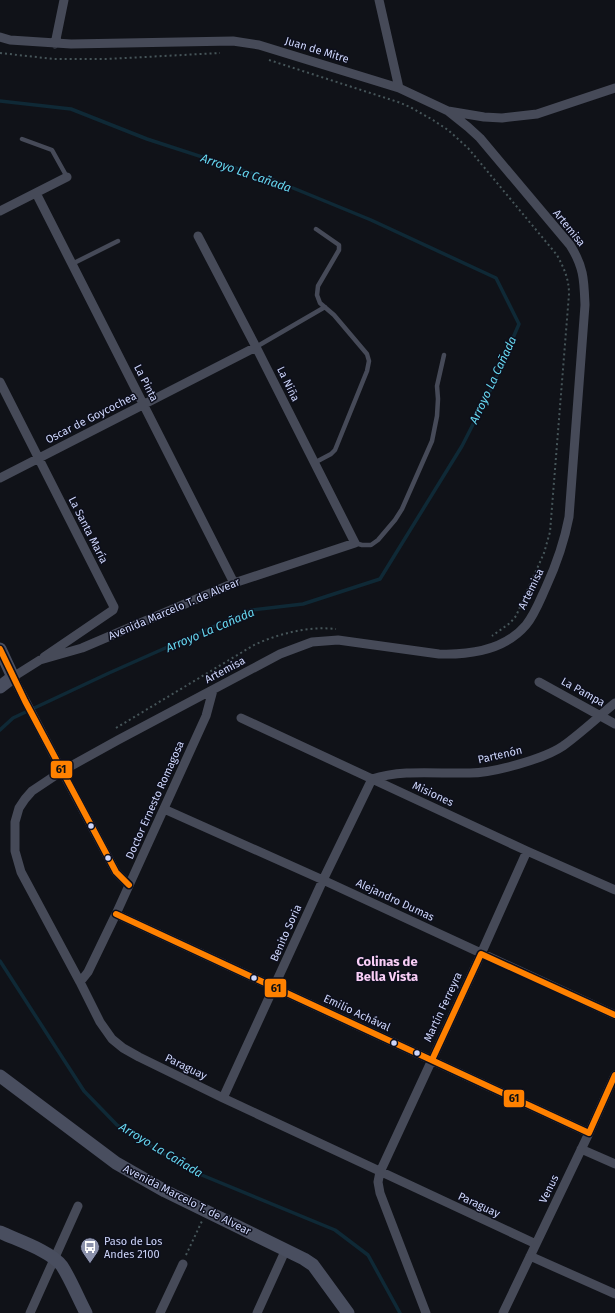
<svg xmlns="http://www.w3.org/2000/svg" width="615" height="1313" font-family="'Fira Sans',sans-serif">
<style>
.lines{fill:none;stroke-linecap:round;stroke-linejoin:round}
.stream{stroke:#0f2936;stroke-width:3.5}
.path{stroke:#465559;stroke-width:2;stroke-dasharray:2 3;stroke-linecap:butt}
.service{stroke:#464a58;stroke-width:4.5}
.minor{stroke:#464a58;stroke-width:9}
.secondary{stroke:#494e5f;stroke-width:13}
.bus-1-casing{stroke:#0d0f1c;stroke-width:9}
.bus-1{stroke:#ff8100;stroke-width:6}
.bus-dot{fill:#cdd5fa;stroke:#0d0f1c;stroke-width:1.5}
.labels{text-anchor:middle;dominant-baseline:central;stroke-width:3;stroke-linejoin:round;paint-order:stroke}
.street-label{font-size:11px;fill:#cdd5fa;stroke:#0d0f1c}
.poi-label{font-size:11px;fill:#cdd5fa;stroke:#0d0f1c;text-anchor:start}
.water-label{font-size:12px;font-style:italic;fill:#66d7ef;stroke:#0d0f1c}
.quarter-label{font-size:13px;font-weight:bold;fill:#facff7;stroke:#0d0f1c}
.line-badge{stroke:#0d0f1c;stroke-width:1.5}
.pale-badge-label{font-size:11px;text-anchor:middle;font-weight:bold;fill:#111}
</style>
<rect width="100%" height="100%" fill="#101218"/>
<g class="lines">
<path class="stream" d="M0 101 71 109 147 139 276 181 371 220 496 278 519 324 491 389 462 446 380 579 303 604 251 610 109 673 13 718 0 730
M0 961 84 1091 117 1125 192 1171 335 1230 368 1255 400 1313"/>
<path class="path" d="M0 53 54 59H107L220 53
M269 60 398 102 410 107 433 120 448 130 468 148 557 255C564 268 569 279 569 294L550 532 544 553 516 616 510 623 492 636
M116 728 254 645C280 633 309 626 336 629
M186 1255 202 1221"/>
<path class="service" d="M22 139 52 150 67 177
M72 264 118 241
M256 347 325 307
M314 463 331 454 335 450 367 371 369 361 367 354 334 315 320 303 317 295 318 286 339 250V245L316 229
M355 543 362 545H371L378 540 395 520 402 509 432 441 437 416 438 399 437 386 444 355"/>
<path class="minor" d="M379 0 399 88
M0 37 10 40 71 44 233 41 259 45 399 88 448 111 484 117 502 118 537 114 615 88
M55 44 64 0
M448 111 468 127 480 138 570 245C584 267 584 280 585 305L569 517C564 543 557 563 546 587 540 600 535 614 526 625 505 650 469 655 439 654L338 640 312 642 280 654 118 740 62 771 32 791 25 799 19 808 15 822V851L21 872 80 982 100 1022 112 1039 123 1048 139 1057 223 1098 536 1244
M36 193 234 583
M0 211 67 177
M0 382 114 607 113 610 44 657
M0 478 256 347
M539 682 615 724
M241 718 527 851 615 890
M372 779C403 769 438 774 470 773 493 773 544 759 563 746 581 733 598 717 615 703
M164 809 323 880 615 1015
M129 885 116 872 62 771 13 677 40 660 82 648 234 583 355 543 256 347 198 236
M116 914 589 1133
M80 982 88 972 116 914 206 716 213 690
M223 1098 323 880 372 779
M581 1149 615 1164
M530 1256 615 1294
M30 1313 78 1206
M160 1313 183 1264
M257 1313 286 1249
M426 1313 380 1193 378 1182 380 1172 481 954 527 851
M503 1313 589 1133 615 1075"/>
<path class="secondary" d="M0 649 13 677 0 687
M0 1076 116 1163 165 1191 304 1259 313 1265 348 1313
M0 1232C17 1240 51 1251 62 1266 71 1280 78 1298 86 1313"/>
<g class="bus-1-casing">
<path id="bus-1" d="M0 649 25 701 116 872 129 885
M116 914 589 1133 615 1075
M432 1060 481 954 615 1015"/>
</g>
<use href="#bus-1" class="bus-1"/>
</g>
<defs>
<g id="bus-pin" transform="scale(1)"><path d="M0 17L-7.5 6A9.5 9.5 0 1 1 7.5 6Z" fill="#8b91ab" stroke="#0d0f1c"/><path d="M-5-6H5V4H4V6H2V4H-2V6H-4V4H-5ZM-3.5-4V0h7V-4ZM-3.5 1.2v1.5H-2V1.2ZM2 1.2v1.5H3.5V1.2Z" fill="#fff"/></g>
</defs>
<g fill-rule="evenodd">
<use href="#bus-pin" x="90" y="1247"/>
</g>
<g class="bus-dot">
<circle cx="91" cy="826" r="3.5"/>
<circle cx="108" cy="858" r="3.5"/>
<circle cx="254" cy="978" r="3.5"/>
<circle cx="394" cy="1043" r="3.5"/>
<circle cx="417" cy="1053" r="3.5"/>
</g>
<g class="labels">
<g class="street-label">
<text transform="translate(317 50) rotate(17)">Juan de Mitre</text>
<text transform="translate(569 228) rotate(51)">Artemisa</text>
<text transform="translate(146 383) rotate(63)">La Pinta</text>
<text transform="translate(288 384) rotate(64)">La Niña</text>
<text transform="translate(91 418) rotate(-27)">Oscar de Goycochea</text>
<text transform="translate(88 530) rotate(63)">La Santa María</text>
<text transform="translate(531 589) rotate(-64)">Artemisa</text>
<text transform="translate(174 609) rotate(-23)">Avenida Marcelo T. de Alvear</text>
<text transform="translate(225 670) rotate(-28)">Artemisa</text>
<text transform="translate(583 692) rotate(29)">La Pampa</text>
<text transform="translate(500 755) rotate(-13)">Partenón</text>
<text transform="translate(433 794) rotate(25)">Misiones</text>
<text transform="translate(155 800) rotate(-66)">Doctor Ernesto Romagosa</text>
<text transform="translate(395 900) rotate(25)">Alejandro Dumas</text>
<text transform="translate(286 933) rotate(-66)">Benito Soria</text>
<text transform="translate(443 1007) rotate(-65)">Martín Ferreyra</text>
<text transform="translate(357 1013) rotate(25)">Emilio Achával</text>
<text transform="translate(186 1067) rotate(26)">Paraguay</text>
<text transform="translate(549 1189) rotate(-64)">Venus</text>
<text transform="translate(187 1200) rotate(27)">Avenida Marcelo T. de Alvear</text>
<text transform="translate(479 1205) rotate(25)">Paraguay</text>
</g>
<g class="poi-label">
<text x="104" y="1241">Paso de Los<tspan x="104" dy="13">Andes 2100</tspan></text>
</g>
<g class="water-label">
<text transform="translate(246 173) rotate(19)">Arroyo La Cañada</text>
<text transform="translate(493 380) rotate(-65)">Arroyo La Cañada</text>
<text transform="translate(210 630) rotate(-23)">Arroyo La Cañada</text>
<text transform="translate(161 1150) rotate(31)">Arroyo La Cañada</text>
</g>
<g class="quarter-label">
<text x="387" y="961">Colinas de<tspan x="387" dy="15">Bella Vista</tspan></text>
</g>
</g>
<g class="line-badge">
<rect x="50" y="760" width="23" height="19" rx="4" fill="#ff8100"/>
<rect x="264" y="978" width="23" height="20" rx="4" fill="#ff8100"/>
<rect x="503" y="1089" width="22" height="19" rx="4" fill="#ff8100"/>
</g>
<g class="pale-badge-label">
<text x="61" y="773">61</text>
<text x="276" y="992">61</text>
<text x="514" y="1102">61</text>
</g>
</svg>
